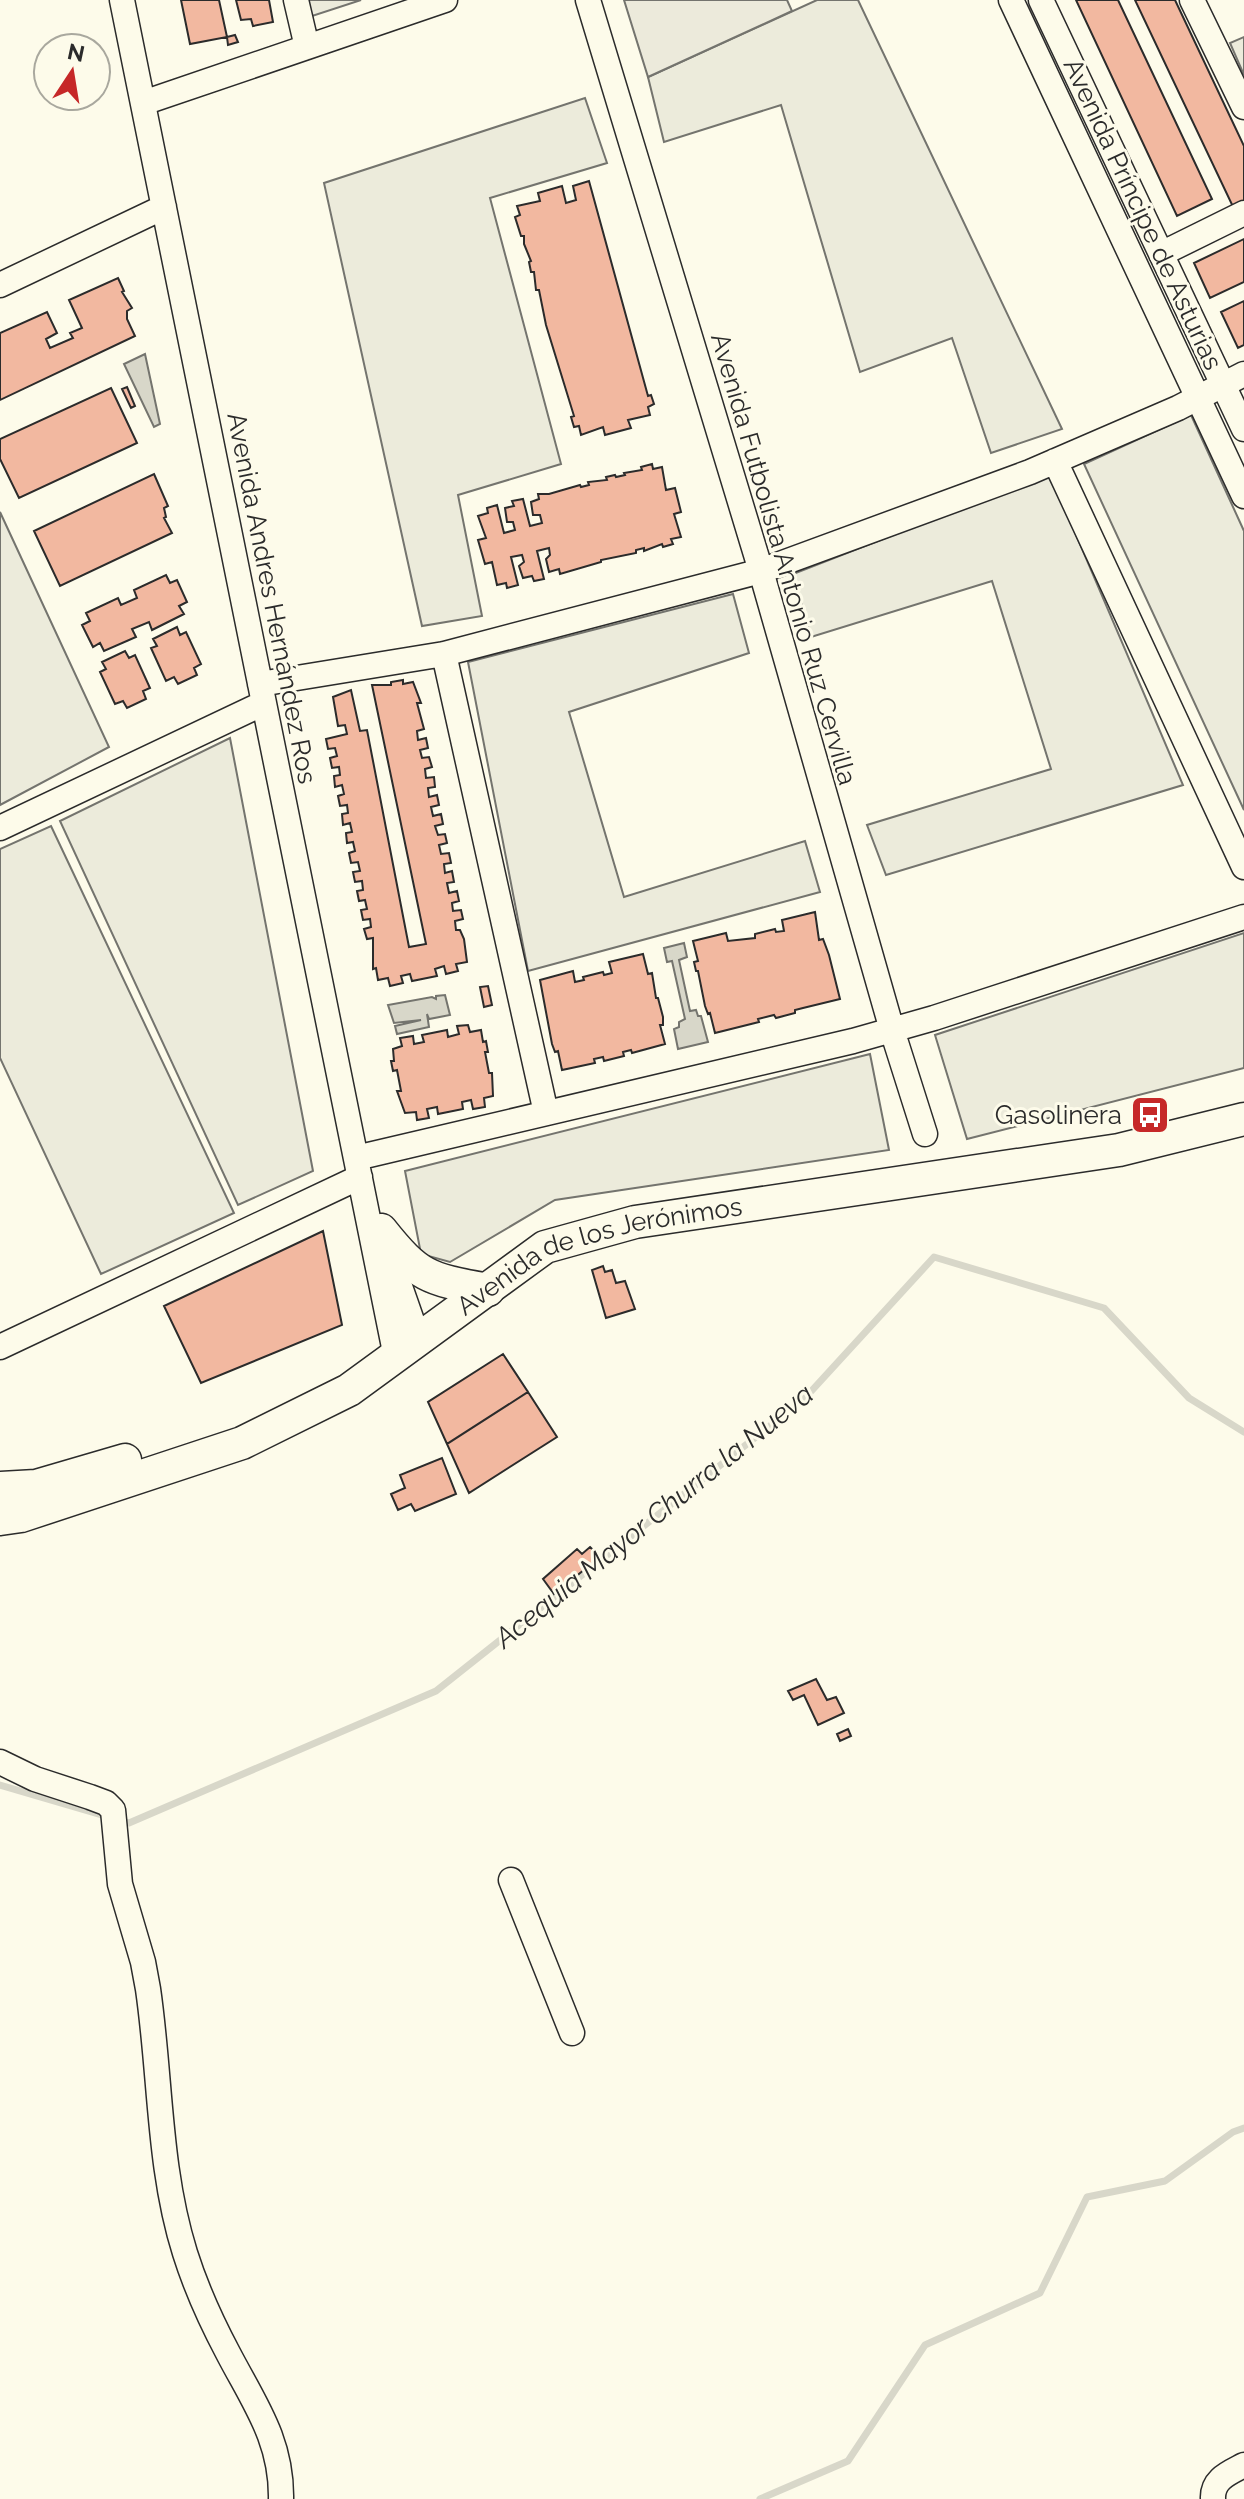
<svg xmlns="http://www.w3.org/2000/svg" width="1244" height="2499" font-family="Raleway,sans-serif">
<style>
.green{fill:#ecebdb;stroke:#74746e;stroke-width:2}
.parking{fill:#eceadb;stroke:#74746e;stroke-width:2}
.water{fill:#d8d7c9;stroke:#74746e;stroke-width:2}
.lines{fill:none;stroke-linecap:round;stroke-linejoin:round}
.stream{stroke:#d8d7c9;stroke-width:7}
.building{fill:#f2b8a0;stroke:#2b2b2b;stroke-width:2}
.minor-casing{stroke:#2b2b2b;stroke-width:27}
.major-casing{stroke:#2b2b2b;stroke-width:35}
.minor{stroke:#fdfbea;stroke-width:24}
.major{stroke:#fdfbea;stroke-width:32}
.labels{text-anchor:middle;dominant-baseline:central;stroke-width:6;stroke-linejoin:round;paint-order:stroke}
.street-label{font-size:26px;fill:#2b2b2b;stroke:#fdfbea}
.poi-label{font-size:26px;fill:#2b2b2b;stroke:#fdfbea;text-anchor:end}
.water-label{font-size:28px;font-style:italic;fill:#2b2b2b;stroke:#fdfbea}
</style>
<rect width="100%" height="100%" fill="#fdfbea"/>
<path class="green" d="M302 0H361L306 18Z
M817 0H858L1062 429 991 453 952 338 860 372 781 105 664 142 648 77Z
M1244 37V75L1230 43Z
M585 98 607 163 490 198 561 464 458 495 482 616 422 626 324 183Z
M1191 415 1244 531V810L1084 464Z
M1050 474 1183 785 886 875 867 825 1051 769 992 581 811 637 793 574Z
M0 512 109 747 0 805Z
M733 594 749 653 569 712 624 897 805 841 820 892 528 971 468 662Z
M230 738 313 1171 238 1205 60 821Z
M51 826 234 1213 101 1274 0 1058V849Z
M1244 933V1068L967 1139 935 1035Z
M870 1054 889 1150 555 1200 450 1262 421 1254 405 1171Z"/>
<path class="parking" d="M624 0H787L792 11 648 77Z"/>
<path class="water" d="M145 354 160 424 154 427 124 364Z
M684 943 687 957 679 960 690 1011 696 1010 698 1016H701L708 1042 678 1049 674 1029 679 1027V1022L685 1019 672 961 667 962 664 948Z
M445 995 450 1015 429 1019 427 1014 429 1027 397 1034 395 1026 421 1020 394 1023 388 1005 432 997 436 999V996Z"/>
<g class="lines">
<path class="stream" d="M0 1785 129 1823 436 1691 805 1398 934 1257 1104 1308 1189 1398 1244 1432
M760 2499 848 2461 925 2345 1040 2293 1087 2197 1165 2181 1233 2132 1244 2128"/>
</g>
<path class="building" d="M181 0H219L227 37 190 44Z
M236 0H269L273 22 253 26 251 19 241 20Z
M1076 0H1118L1212 199 1177 216Z
M1135 0H1175L1244 146V207L1235 211Z
M235 35 238 42 228 45 227 37Z
M589 181 648 396 651 395 654 404 648 407 650 415 628 420 631 428 605 435 603 427 581 435 579 426 574 427 571 417 574 416 546 325 539 290H536L534 272H531L529 262 531 261 524 244V236H521L515 217 520 215 517 206 540 201 538 193 562 186 566 203 576 200 573 186Z
M1244 239V282L1210 298 1194 263Z
M118 278 124 291 122 292 132 308 127 311V319L135 336 0 400V333L47 312 57 333 46 339 50 348 73 338 70 333 82 328 69 300Z
M1244 301V345L1238 348 1221 312Z
M127 387 135 406 131 408 122 389Z
M111 388 137 443 19 498 0 459V439Z
M652 464 653 469 662 467 666 490 675 488 681 512 674 514 681 537 671 539 673 544 663 547 662 544 644 551V548L636 550V553L601 560V562L560 574 559 569 549 572 546 559 550 555 549 548 537 551 544 579 534 581 532 576 523 578 519 566 524 562 522 555 511 557 518 585 507 588 506 583 497 585 492 562 485 564 478 540 486 538 478 516 488 513 487 508 497 505 504 533 515 530 513 522H507L505 508 514 506 512 501 523 499 530 526 542 523 540 515H533L531 502 539 499 538 494H549L580 485 581 487 589 485 588 482 607 480 606 477 615 475 616 477 625 475 624 473 642 470 641 467Z
M154 474 168 506 164 508 166 517 164 518 172 533 60 586 34 531Z
M166 575 170 583 177 580 187 602 179 606 184 614 152 630 149 622 132 629 136 637 104 651 100 643 93 647 82 625 90 621 86 613 118 598 121 605 137 598 134 590Z
M177 627 180 635 186 632 201 664 194 668 197 675 178 684 174 677 166 681 151 648 157 646 153 639Z
M125 651 129 658 135 655 150 688 143 691 146 699 127 708 123 701 115 704 100 672 106 669 102 662Z
M403 680V684L413 682 421 703H417L424 729 417 731 418 740 426 738 428 748 420 750 422 758 429 757 432 767 425 769 426 778 434 777 435 787 428 788 429 797 437 795 439 805 431 807 433 816 441 814 443 824 435 826 438 835 445 834 447 843 439 845 441 854 449 853 451 863 444 864 445 873 452 871 454 882 447 883 449 893 457 891 459 901 452 903 453 911 461 910 463 919 455 921 456 930H460L464 939 467 962 456 964 458 971 446 974 444 966 435 969 437 976 412 981 410 974 401 976 403 983 390 986 388 978 378 980 376 968 373 969V938L367 939 364 929 371 927 370 919 363 920 361 910 367 909 365 900 359 901 357 891 363 890 362 881 355 882 353 872 360 871 358 862 351 863 349 853 355 851 353 842 347 843 346 833 352 832 350 823 343 825 342 814 348 813 347 805 340 806 338 796 344 794 342 785 335 787 334 776 340 775 339 767 332 768 330 758 337 756 335 748 328 749 326 739 347 734 345 725 338 726 333 697 351 690 360 731 367 730 409 947 426 944 372 685H391V682Z
M815 912 819 940 823 939 829 955 840 999 803 1008 795 1010V1013L776 1018 774 1015 758 1019 759 1022 715 1033 710 1013 708 1014 705 1006 698 971H696L694 962 698 961 693 941 726 933 728 941 755 938V934L775 929 776 932 784 931 782 920Z
M643 954 648 974 652 973 656 998H658L663 1017V1025H660L665 1044 632 1053 631 1050 623 1052 624 1056 604 1061 603 1057 594 1059 595 1063 562 1070 558 1051 555 1052 552 1044 540 980 573 971 575 982 584 980 583 977 603 972 604 975 612 973 609 962Z
M488 986 492 1005 484 1007 480 987Z
M468 1025 470 1032 481 1030 483 1042 486 1041 488 1052H485L489 1073H492L493 1096 484 1098 485 1107 473 1109 471 1100 462 1102 463 1109 438 1114 437 1107 427 1109 429 1118 417 1120 416 1112 405 1113 397 1091H401L397 1070 393 1071 391 1061H394L393 1049 402 1046 400 1038 413 1036 414 1044 424 1042 422 1035 447 1030 448 1037 459 1034 457 1026Z
M323 1231 342 1325 201 1383 164 1306Z
M603 1266 605 1272 612 1270 616 1283 625 1281 635 1309 606 1318 592 1270Z
M503 1354 528 1392 447 1444 428 1402Z
M528 1392 557 1437 469 1493 447 1444Z
M442 1458 456 1494 415 1511 411 1504 398 1510 391 1494 405 1488 400 1475Z
M590 1547 600 1557 554 1594 543 1579 577 1549 582 1554Z
M816 1679 827 1700 836 1697 844 1713 818 1725 804 1695 793 1700 788 1691Z
M848 1729 851 1736 840 1741 837 1734Z"/>
<g class="lines">
<g class="minor-casing">
<path id="minor" d="M122 0 396 1357
M296 0 307 47
M588 0 761 571 892 1030 925 1134
M1011 0 1244 496
M1041 0 1244 429
M1192 0 1244 107
M143 103 445 0
M1161 254 1244 213
M0 285 164 207
M1055 461 1244 867
M444 654 546 1113
M260 684 444 654 761 571 1030 472 1178 408 1244 374
M0 828 264 703
M356 1158 853 1041 934 1018 1244 917
M388 1252 419 1341
M0 1347 360 1177
M0 1762 35 1779 90 1797 106 1803 113 1810 120 1884 143 1962 148 1989C161 2078 158 2167 185 2253 196 2288 211 2321 228 2353 254 2403 282 2440 281 2499
M511 1880 572 2033
M1213 2499C1212 2479 1229 2473 1244 2465"/>
</g>
<g class="major-casing">
<g id="major">
<path d="M381 1230C419 1278 429 1279 488 1290"/>
<path d="M0 1488 36 1486 125 1460"/>
<path id="s1" d="M0 1519 21 1516 242 1443 349 1390 545 1247 635 1222 1119 1150 1244 1119"/>
</g>
</g>
<use href="#minor" class="minor"/>
<use href="#major" class="major"/>
</g>
<defs>
<g id="bus-square" transform="scale(2)"><rect x="-9" y="-9" width="18" height="18" rx="4" fill="#c62828" stroke="#fdfbea"/><path d="M-5-6H5V4H4V6H2V4H-2V6H-4V4H-5ZM-3.5-4V0h7V-4ZM-3.5 1.2v1.5H-2V1.2ZM2 1.2v1.5H3.5V1.2Z" fill="#fff"/></g>
</defs>
<g fill-rule="evenodd">
<use href="#bus-square" x="1150" y="1115"/>
</g>
<g class="labels">
<g class="street-label">
<text transform="translate(1143 214) rotate(65)">Avenida Príncipe de Asturias</text>
<text transform="translate(784 559) rotate(74)">Avenida Futbolista Antonio Ruz Cervilla</text>
<text transform="translate(272 598) rotate(79)">Avenida Andres Hernández Ros</text>
<text stroke="none"><textPath href="#s1" startOffset="664">Avenida de los Jerónimos</textPath></text>
</g>
<g class="poi-label">
<text x="1122" y="1115">Gasolinera</text>
</g>
<g class="water-label">
<text transform="translate(654 1516) rotate(-39)">Acequia Mayor Churra la Nueva</text>
</g>
</g>
<g transform="translate(72 72) rotate(12)"><circle r="38" fill="#fdfbea" stroke="#a9a89e" stroke-width="2"/>
<path d="M0-6L14 30L0 20L-14 30Z" fill="#c62828"/>
<text y="-12" font-size="22" font-weight="bold" text-anchor="middle" fill="#2b2b2b">N</text>
</g>
</svg>
